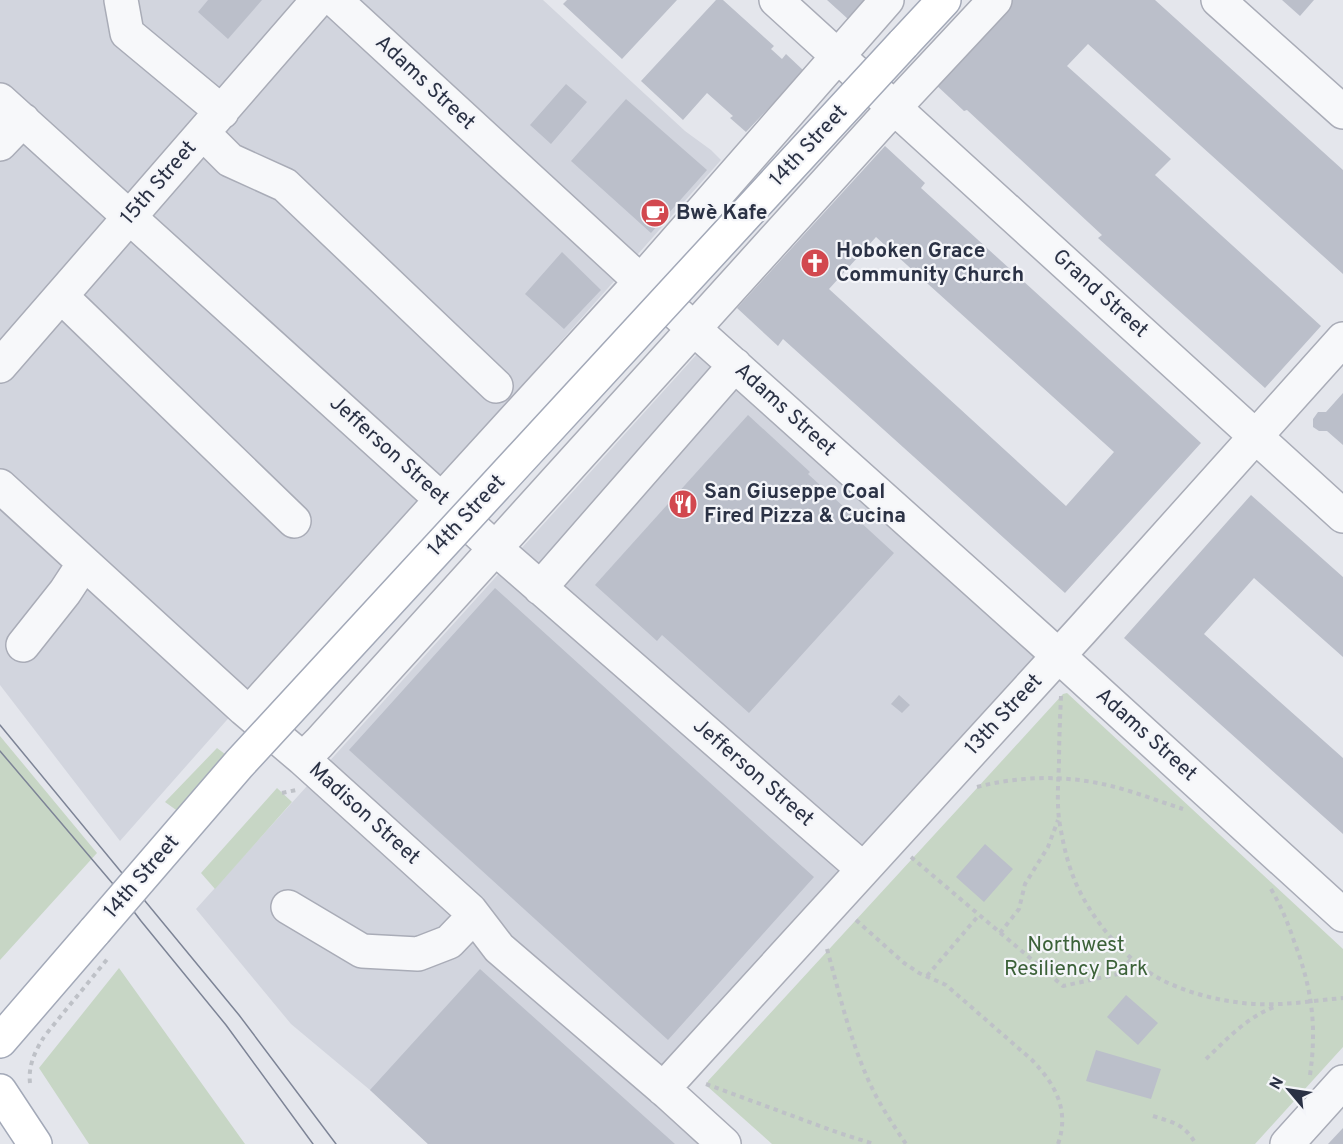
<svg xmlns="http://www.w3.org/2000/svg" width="1343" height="1144" font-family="Overpass,sans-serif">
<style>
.built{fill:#d2d5de}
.green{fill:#c7d6c5}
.building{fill:#bbbfca;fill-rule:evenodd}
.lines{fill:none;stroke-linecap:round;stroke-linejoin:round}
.minor-casing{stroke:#a9acb7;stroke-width:36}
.major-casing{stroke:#a3a9b8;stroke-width:36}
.path{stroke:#bec1c7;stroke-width:4;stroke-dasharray:4.5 4.5;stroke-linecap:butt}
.minor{stroke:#f7f8fa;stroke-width:33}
.major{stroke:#fff;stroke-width:33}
.tram{stroke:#7d8496;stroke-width:1.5}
.major-bridge-casing{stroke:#a3a9b8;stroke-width:36;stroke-linecap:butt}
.path-bridge{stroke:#bec1c7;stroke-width:4;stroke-dasharray:4.5 4.5;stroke-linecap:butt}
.major-bridge{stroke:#fff;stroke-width:33}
.labels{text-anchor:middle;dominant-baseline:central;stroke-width:4.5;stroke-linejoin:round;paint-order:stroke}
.street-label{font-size:21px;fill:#2b3245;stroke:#f4f5f9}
.poi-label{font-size:21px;font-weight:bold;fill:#2b3245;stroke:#f4f5f9;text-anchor:start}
.park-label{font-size:21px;fill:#3b6138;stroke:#f4f5f9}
</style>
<rect width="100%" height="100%" fill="#e4e6ec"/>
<path class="built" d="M0 0H543L685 131 711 150 721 160 120 841 0 685Z
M697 354 1058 656 658 1105 700 1144H428L370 1090 291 1024 196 909Z"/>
<path class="green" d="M1067 693 1343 949V1047L1255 1144H772L707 1086 708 1081 957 810 1063 694Z
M0 736 97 853 0 960Z
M217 748 234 761 186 817 165 802Z
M277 788 292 802 215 889 201 873Z
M119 968 245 1144H89L39 1068Z"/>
<path class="building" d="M208 0H262L228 39 198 12Z
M567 0H677L622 59 563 4Z
M716 0H723L774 46 771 49 782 59 786 54 804 71 746 132 730 118 733 116 707 93 683 120 641 81Z
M827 0H867L848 19Z
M1010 0H1155L1343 170V274L1088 44 1067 66 1171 159 1155 175 1321 326 1265 388 1098 238 1102 235 967 110 964 111 934 83Z
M1282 0H1314L1300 16Z
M566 84 587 102 551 144 530 125Z
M626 99 707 170 651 233 571 161Z
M885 146 925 183 921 188 1201 443 1065 593 783 339 778 346 737 308ZM876 237 1114 452 1066 506 829 289Z
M562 252 601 290 564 329 525 294Z
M1343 393V445L1327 431H1319L1313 427V419L1318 412H1326Z
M748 415 810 472 808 474 894 553 749 713 662 635 657 641 595 585Z
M1251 495 1343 577V657L1254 578 1204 634 1343 758V834L1124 638Z
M495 588 814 877 668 1040 349 750Z
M899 695 910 705 902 713 891 704Z
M985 844 1013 869 984 902 956 877Z
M480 969 675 1144H428L370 1090Z
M1126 995 1158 1023 1138 1045 1107 1017Z
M1096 1050 1161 1069 1151 1099 1086 1081Z
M1343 1128V1144H1328Z"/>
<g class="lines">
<g class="minor-casing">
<path id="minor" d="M121 0 127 33 222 112
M335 0 635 276 1040 639 1343 915
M776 0 1343 516
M1218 0 1343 112
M0 100 495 548 863 869
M203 133 230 160 285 185 496 386
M0 144 23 120
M61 296 294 521
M0 366 318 0
M0 486 244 709 303 759 470 910 499 948 668 1093 724 1144
M540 588 735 365
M23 645 65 592 84 563
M249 713 442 499 641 281 887 0
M303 759 319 743 880 123 995 0
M288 907 362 951 418 954 449 942 474 916
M663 1089 1082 630 1343 339
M1287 1144 1343 1082"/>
</g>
<g class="major-casing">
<path id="major" d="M903 44 944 0
M0 1041 95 931
M0 1091 35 1144"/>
</g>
<path class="path" d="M1061 696C1060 719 1059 741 1059 764 1058 783 1057 801 1059 819 1062 838 1066 858 1073 876 1088 916 1126 962 1164 981 1189 993 1216 1000 1243 1003 1277 1007 1310 1001 1343 998
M977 787C1019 776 1065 775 1107 785 1133 791 1158 801 1183 809
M282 793 296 790
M911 857 1063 986 1118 974 1132 958
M1271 889C1281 906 1288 923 1294 941 1312 988 1317 1026 1310 1075
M856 920 904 963 919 973 946 985 1032 1060C1055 1084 1070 1110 1058 1144
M1000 933 1019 909 1025 884 1048 847 1058 820
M827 949C839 992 849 1036 867 1077 877 1101 892 1123 906 1144
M927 976 979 915
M1206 1059C1228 1038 1248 1016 1277 1006
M30 1083C28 1066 35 1051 44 1037
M706 1084 839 1133 874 1144
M1153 1116C1174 1123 1183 1123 1196 1144"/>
<use href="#minor" class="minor"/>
<use href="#major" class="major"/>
<path class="tram" d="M0 725 239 1015 336 1144
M0 751 113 884 141 921 226 1025 313 1144"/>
<g class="major-bridge-casing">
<path id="major-bridge" d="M95 931 239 764 903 44"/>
</g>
<path class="path-bridge" d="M47 1033 109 957"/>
<use href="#major-bridge" class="major-bridge"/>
</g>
<defs>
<g id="cafe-disc" transform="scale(1.5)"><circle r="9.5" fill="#d2484f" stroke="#f4f5f9"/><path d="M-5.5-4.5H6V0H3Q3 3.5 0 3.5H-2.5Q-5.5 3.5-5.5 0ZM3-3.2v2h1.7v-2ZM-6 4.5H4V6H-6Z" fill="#fff"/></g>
<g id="church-disc" transform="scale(1.5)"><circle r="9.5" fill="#d2484f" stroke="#f4f5f9"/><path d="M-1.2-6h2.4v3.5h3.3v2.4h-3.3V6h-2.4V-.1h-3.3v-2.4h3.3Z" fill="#fff"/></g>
<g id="restaurant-disc" transform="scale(1.5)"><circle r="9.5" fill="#d2484f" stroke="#f4f5f9"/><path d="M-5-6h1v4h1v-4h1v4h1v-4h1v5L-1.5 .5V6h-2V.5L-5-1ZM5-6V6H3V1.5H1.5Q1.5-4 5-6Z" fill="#fff"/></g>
</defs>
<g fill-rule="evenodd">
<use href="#cafe-disc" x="655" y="213"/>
<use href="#church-disc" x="815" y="263"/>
<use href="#restaurant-disc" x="683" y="504"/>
</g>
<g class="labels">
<g class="street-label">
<text transform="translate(425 83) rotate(43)">Adams Street</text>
<text transform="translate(809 146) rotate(-47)">14th Street</text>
<text transform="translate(159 183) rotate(-49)">15th Street</text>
<text transform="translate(1100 294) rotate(42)">Grand Street</text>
<text transform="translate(785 410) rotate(42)">Adams Street</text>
<text transform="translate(389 451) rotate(42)">Jefferson Street</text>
<text transform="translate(467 516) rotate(-47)">14th Street</text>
<text transform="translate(1004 715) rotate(-47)">13th Street</text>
<text transform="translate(1146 735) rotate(42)">Adams Street</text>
<text transform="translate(753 773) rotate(41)">Jefferson Street</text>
<text transform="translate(364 814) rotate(42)">Madison Street</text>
<text transform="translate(142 877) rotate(-49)">14th Street</text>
</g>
<g class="poi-label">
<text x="676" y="213">Bwè Kafe</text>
<text x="836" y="251">Hoboken Grace<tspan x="836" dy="24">Community Church</tspan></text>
<text x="704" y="492">San Giuseppe Coal<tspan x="704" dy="24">Fired Pizza &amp; Cucina</tspan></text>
</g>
<g class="park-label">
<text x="1076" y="945">Northwest<tspan x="1076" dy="24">Resiliency Park</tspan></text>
</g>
</g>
<g transform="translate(1289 1090) rotate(299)" stroke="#f4f5f9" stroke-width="4.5" paint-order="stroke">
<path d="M0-4.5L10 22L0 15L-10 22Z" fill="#2b3245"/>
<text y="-9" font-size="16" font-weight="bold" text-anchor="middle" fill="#2b3245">N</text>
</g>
</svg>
